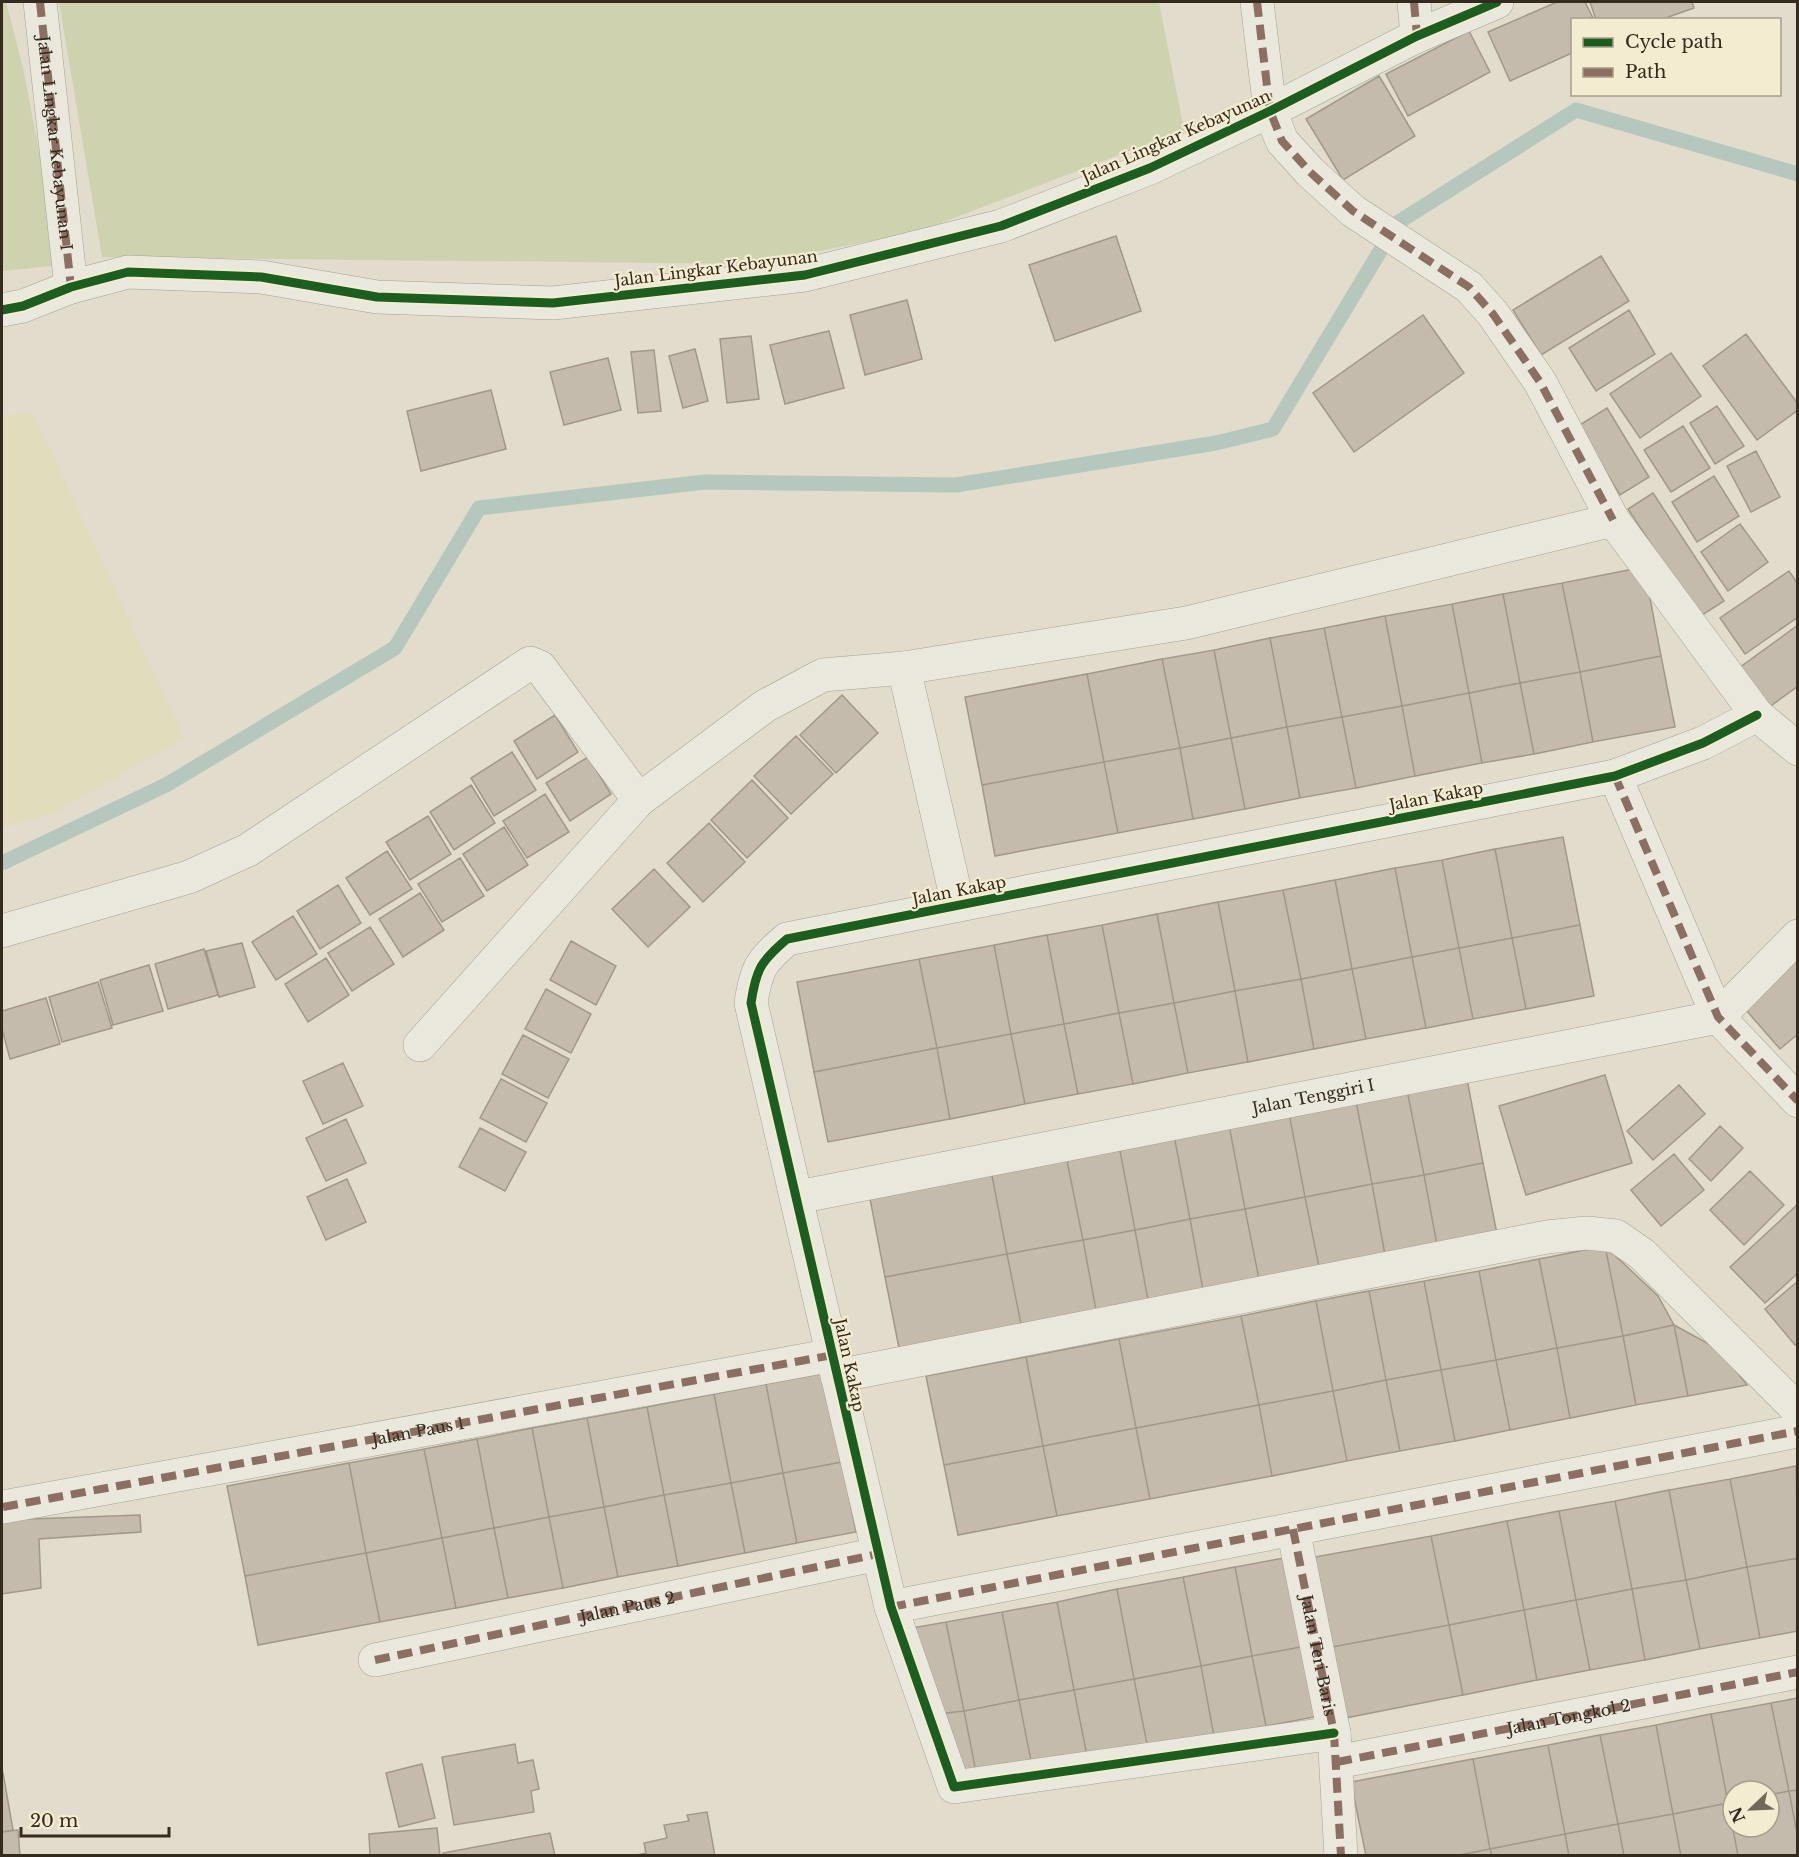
<svg xmlns="http://www.w3.org/2000/svg" width="1799" height="1857" font-family="'Libre Baskerville',serif">
<style>
.farmland{fill:#e1dcbc}
.green{fill:#ced2ae}
.lines{fill:none;stroke-linecap:round;stroke-linejoin:round}
.stream{stroke:#b6c7be;stroke-width:15}
.building{fill:#c5bbac;stroke:#a1988b;stroke-width:1.5}
.minor-casing{stroke:#a6a195;stroke-width:34}
.minor{stroke:#eae7dc;stroke-width:33}
.quiet{stroke:#8d6e63;stroke-width:8;stroke-dasharray:15 8;stroke-linecap:butt}
.cycleway-casing{stroke:#f3ecd0;stroke-width:13}
.cycleway{stroke:#1b5e20;stroke-width:9}
.labels{text-anchor:middle;dominant-baseline:central;stroke-width:4.5;stroke-linejoin:round;paint-order:stroke}
.street-label{font-size:16px;fill:#342a1d;stroke:#f3ecd0}
</style>
<rect width="100%" height="100%" fill="#e1dccb"/>
<path class="farmland" d="M33 413 184 738 57 811 2 828V416Z"/>
<path class="green" d="M2 2H6L23 68 61 265 2 271Z
M59 2H1159L1184 130 920 231 754 264 102 257Z"/>
<g class="lines">
<path class="stream" d="M2 863 166 785 395 648 479 508 705 482 956 485 1216 443 1273 429 1397 223 1576 110 1798 174"/>
</g>
<path class="building" d="M1557 2H1585L1594 20H1572V53L1510 81 1488 32Z
M1590 2H1692L1694 8 1660 20H1596Z
M1469 31 1490 72 1408 116 1386 74Z
M1379 76 1415 136 1343 180 1306 119Z
M1116 236 1141 311 1055 341 1029 265Z
M1601 256 1629 301 1541 355 1513 310Z
M907 300 922 359 865 375 850 315Z
M1629 310 1655 354 1596 391 1569 348Z
M1423 315 1464 373 1354 452 1313 393Z
M829 331 844 388 785 404 770 345Z
M1746 334 1798 404V410L1757 440 1703 366Z
M751 336 759 399 727 403 720 339Z
M695 349 708 401 683 408 669 356Z
M654 350 661 411 638 413 631 352Z
M1671 353 1701 396 1640 438 1610 394Z
M608 358 621 410 564 425 550 372Z
M491 390 506 449 421 471 407 411Z
M1717 406 1744 446 1715 464 1690 423Z
M1607 408 1649 477 1620 495 1578 426Z
M1683 426 1710 468 1671 492 1644 450Z
M1756 451 1780 497 1751 512 1727 466Z
M1714 476 1739 516 1697 542 1672 502Z
M1653 493 1724 601 1699 617 1628 509Z
M1740 524 1768 562 1728 591 1701 552Z
M1644 567 1661 656 1580 672 1562 583Z
M1789 571 1798 584V617L1745 654 1720 618Z
M1562 583 1580 672 1520 683 1503 594Z
M1503 594 1520 683 1469 693 1452 604Z
M1452 604 1469 693 1402 706 1385 616Z
M1385 616 1402 706 1342 717 1324 628Z
M1798 625V686L1768 708 1739 668Z
M1324 628 1342 717 1287 727 1270 638Z
M1270 638 1287 727 1231 738 1214 650Z
M1214 650 1231 738 1180 748 1162 659Z
M1661 656 1675 727 1593 742 1580 672Z
M1162 659 1180 748 1104 762 1087 674Z
M1580 672 1593 742 1534 754 1520 683Z
M1087 674 1104 762 982 785 965 697Z
M1520 683 1534 754 1482 763 1469 693Z
M1469 693 1482 763 1415 776 1402 706Z
M842 695 878 733 836 773 800 735Z
M1402 706 1415 776 1356 788 1342 717Z
M555 715 578 752 537 779 514 741Z
M1342 717 1356 788 1300 798 1287 727Z
M1287 727 1300 798 1245 809 1231 738Z
M796 736 833 774 791 814 754 776Z
M1231 738 1245 809 1193 819 1180 748Z
M1180 748 1193 819 1118 833 1104 762Z
M512 752 536 790 494 816 471 778Z
M588 757 611 794 570 821 546 783Z
M1104 762 1118 833 995 856 982 785Z
M752 780 788 818 747 858 711 820Z
M471 785 495 823 454 850 430 812Z
M545 794 569 832 527 858 503 821Z
M428 816 451 854 410 880 386 842Z
M709 823 745 862 703 902 667 863Z
M504 827 528 865 487 891 463 854Z
M1563 837 1580 925 1512 938 1495 849Z
M1495 849 1512 938 1459 948 1442 860Z
M387 851 412 889 370 915 346 878Z
M460 858 484 896 442 922 418 884Z
M1442 860 1459 948 1412 957 1395 868Z
M1395 868 1412 957 1352 969 1335 880Z
M654 869 690 907 648 947 612 909Z
M1335 880 1352 969 1301 979 1283 890Z
M338 885 361 923 320 949 297 911Z
M1283 890 1301 979 1235 991 1218 902Z
M420 893 444 930 403 957 379 919Z
M1218 902 1235 991 1174 1003 1157 914Z
M1157 914 1174 1003 1119 1013 1102 925Z
M293 916 317 954 276 980 252 942Z
M1102 925 1119 1013 1064 1024 1047 935Z
M1580 925 1594 996 1526 1009 1512 938Z
M370 927 394 964 352 991 328 953Z
M1047 935 1064 1024 1011 1034 994 945Z
M1512 938 1526 1009 1473 1019 1459 948Z
M571 941 616 966 596 1005 550 980Z
M242 943 255 987 219 997 206 951Z
M994 945 1011 1034 937 1048 919 959Z
M1459 948 1473 1019 1426 1028 1412 957Z
M204 949 218 995 168 1009 155 964Z
M1412 957 1426 1028 1366 1039 1352 969Z
M326 958 349 995 308 1022 285 984Z
M919 959 937 1048 814 1072 797 982Z
M1798 960V1034L1780 1049 1739 1002Z
M149 965 163 1011 113 1025 100 980Z
M1352 969 1366 1039 1314 1049 1301 979Z
M1301 979 1314 1049 1248 1062 1235 991Z
M98 982 112 1028 62 1042 49 997Z
M546 989 591 1014 571 1053 525 1029Z
M1235 991 1248 1062 1188 1073 1174 1003Z
M46 998 60 1044 10 1059 2 1029V1011Z
M1174 1003 1188 1073 1133 1084 1119 1013Z
M1119 1013 1133 1084 1078 1094 1064 1024Z
M1064 1024 1078 1094 1025 1104 1011 1034Z
M1011 1034 1025 1104 950 1119 937 1048Z
M523 1035 569 1059 548 1098 502 1074Z
M937 1048 950 1119 828 1142 814 1072Z
M343 1063 363 1106 323 1124 303 1081Z
M1466 1074 1483 1163 1424 1175 1406 1085Z
M1605 1075 1632 1163 1526 1195 1499 1106Z
M501 1079 547 1103 526 1142 480 1118Z
M1406 1085 1424 1175 1372 1184 1355 1096Z
M1679 1085 1705 1114 1653 1160 1627 1131Z
M1355 1096 1372 1184 1305 1197 1288 1108Z
M1288 1108 1305 1197 1245 1209 1228 1120Z
M346 1119 366 1163 326 1181 306 1138Z
M1228 1120 1245 1209 1190 1219 1173 1130Z
M1720 1126 1743 1148 1711 1181 1689 1159Z
M480 1128 526 1152 505 1191 459 1167Z
M1173 1130 1190 1219 1135 1230 1118 1140Z
M1118 1140 1135 1230 1083 1240 1065 1151Z
M1065 1151 1083 1240 1007 1254 990 1165Z
M1674 1154 1704 1190 1661 1226 1631 1190Z
M1483 1163 1497 1234 1437 1245 1424 1175Z
M990 1165 1007 1254 885 1277 868 1188Z
M1750 1171 1784 1205 1744 1245 1710 1210Z
M1424 1175 1437 1245 1385 1255 1372 1184Z
M347 1179 366 1222 326 1240 307 1197Z
M1372 1184 1385 1255 1319 1267 1305 1197Z
M1305 1197 1319 1267 1259 1279 1245 1209Z
M1798 1204V1273L1765 1303 1730 1267Z
M1245 1209 1259 1279 1203 1290 1190 1219Z
M1190 1219 1203 1290 1148 1300 1135 1230Z
M1135 1230 1148 1300 1096 1310 1083 1240Z
M1083 1240 1096 1310 1021 1324 1007 1254Z
M1605 1246 1623 1336 1557 1348 1539 1259Z
M1605 1246 1658 1296 1674 1325 1623 1336Z
M1007 1254 1021 1324 899 1348 885 1277Z
M1539 1259 1557 1348 1496 1360 1479 1271Z
M1479 1271 1496 1360 1441 1370 1424 1281Z
M1424 1281 1441 1370 1386 1380 1369 1291Z
M1798 1281V1343L1795 1345 1765 1309Z
M1369 1291 1386 1380 1333 1391 1316 1301Z
M1316 1301 1333 1391 1259 1405 1241 1316Z
M1241 1316 1259 1405 1136 1428 1119 1339Z
M1674 1325 1688 1396 1636 1405 1623 1336Z
M1674 1325 1720 1350 1747 1385 1688 1396Z
M1623 1336 1636 1405 1570 1418 1557 1348Z
M1119 1339 1136 1428 1043 1446 1026 1357Z
M1557 1348 1570 1418 1510 1430 1496 1360Z
M1026 1357 1043 1446 944 1465 926 1376Z
M1496 1360 1510 1430 1455 1441 1441 1370Z
M1441 1370 1455 1441 1400 1451 1386 1380Z
M825 1373 842 1462 783 1473 766 1384Z
M1386 1380 1400 1451 1347 1461 1333 1391Z
M766 1384 783 1473 731 1483 714 1394Z
M1333 1391 1347 1461 1272 1476 1259 1405Z
M714 1394 731 1483 664 1495 647 1407Z
M1259 1405 1272 1476 1150 1499 1136 1428Z
M647 1407 664 1495 604 1507 587 1418Z
M587 1418 604 1507 549 1517 532 1428Z
M532 1428 549 1517 494 1528 477 1439Z
M1136 1428 1150 1499 1057 1516 1043 1446Z
M477 1439 494 1528 442 1538 424 1449Z
M1043 1446 1057 1516 958 1535 944 1465Z
M424 1449 442 1538 366 1553 349 1463Z
M842 1462 856 1532 797 1543 783 1473Z
M349 1463 366 1553 245 1576 227 1486Z
M1796 1466 1798 1558 1747 1567 1730 1479Z
M783 1473 797 1543 745 1553 731 1483Z
M1730 1479 1747 1567 1686 1580 1669 1490Z
M731 1483 745 1553 678 1566 664 1495Z
M1669 1490 1686 1580 1632 1589 1615 1501Z
M664 1495 678 1566 618 1577 604 1507Z
M1615 1501 1632 1589 1576 1600 1559 1511Z
M604 1507 618 1577 563 1588 549 1517Z
M1559 1511 1576 1600 1524 1610 1507 1521Z
M140 1515 141 1532 39 1539 41 1588 2 1594V1520Z
M549 1517 563 1588 508 1598 494 1528Z
M1507 1521 1524 1610 1449 1625 1431 1536Z
M494 1528 508 1598 456 1608 442 1538Z
M1431 1536 1449 1625 1327 1648 1309 1558Z
M442 1538 456 1608 380 1622 366 1553Z
M366 1553 380 1622 258 1645 245 1576Z
M1295 1556 1311 1645 1252 1656 1235 1567Z
M1798 1558V1631L1760 1638 1747 1567Z
M1235 1567 1252 1656 1201 1666 1183 1577Z
M1747 1567 1760 1638 1700 1649 1686 1580Z
M1183 1577 1201 1666 1134 1679 1117 1589Z
M1686 1580 1700 1649 1645 1660 1632 1589Z
M1117 1589 1134 1679 1074 1690 1057 1602Z
M1632 1589 1645 1660 1590 1670 1576 1600Z
M1576 1600 1590 1670 1537 1680 1524 1610Z
M1057 1602 1074 1690 1019 1700 1002 1612Z
M1524 1610 1537 1680 1463 1695 1449 1625Z
M1002 1612 1019 1700 964 1711 946 1622Z
M946 1622 964 1711 938 1714 906 1629Z
M1449 1625 1463 1695 1340 1719 1327 1648Z
M1311 1645 1325 1715 1266 1726 1252 1656Z
M1252 1656 1266 1726 1214 1736 1201 1666Z
M1201 1666 1214 1736 1148 1749 1134 1679Z
M1134 1679 1148 1749 1088 1761 1074 1690Z
M1074 1690 1088 1761 1033 1771 1019 1700Z
M1798 1698V1790L1789 1791 1771 1703Z
M1019 1700 1033 1771 978 1782 964 1711Z
M1771 1703 1789 1791 1769 1795V1791H1733V1802L1728 1803 1711 1714Z
M964 1711 978 1782 960 1779 938 1714Z
M1711 1714 1728 1803 1673 1814 1656 1725Z
M1656 1725 1673 1814 1618 1824 1600 1735Z
M1600 1735 1618 1824 1565 1834 1548 1745Z
M515 1744 518 1763 533 1760 539 1789 531 1791 534 1812 454 1825 442 1757Z
M1548 1745 1565 1834 1490 1849 1473 1759Z
M1473 1759 1490 1849 1454 1856H1366L1351 1782Z
M422 1764 435 1818 399 1827 386 1773Z
M3 1773 13 1830 2 1832V1774Z
M1798 1790V1839L1789 1791Z
M1789 1791 1798 1839V1856H1738L1728 1803 1733 1802V1827H1769V1795Z
M1728 1803 1738 1856H1681L1673 1814Z
M707 1812 715 1856H633L646 1853 644 1843 667 1838 664 1825 689 1821 687 1815Z
M1673 1814 1681 1856H1624L1618 1824Z
M1618 1824 1624 1856H1569L1565 1834Z
M437 1828 440 1856H370L369 1834Z
M18 1830 20 1856H2V1832Z
M550 1833 555 1856H444L443 1853Z
M1565 1834 1569 1856H1492L1490 1849Z
M1490 1849 1492 1856H1454Z"/>
<g class="lines">
<g class="minor-casing">
<g id="minor">
<path id="s1" d="M40 2 71 287"/>
<path d="M1257 2 1270 111 1282 141 1310 172 1353 211 1469 287 1493 314 1540 382 1613 520 1757 715 1798 749"/>
<path d="M1414 2 1417 36"/>
<path d="M2 310 23 306 71 287 128 272 261 277 377 297 553 303 805 275 1001 226 1150 168 1270 111 1417 36 1497 2"/>
<path d="M904 668 958 905"/>
<path d="M1615 776 1718 1017 1798 1101"/>
<path d="M2 931 189 877 248 850 530 663 540 667 639 800"/>
<path d="M420 1045 639 800 765 706 823 675 904 668 1186 623 1613 520"/>
<path id="s2" d="M798 1197 1718 1017 1798 936"/>
<path d="M837 1376 1547 1237 1587 1233 1616 1236 1642 1254 1798 1410"/>
<path d="M3 1507 833 1355"/>
<path id="s3" d="M1293 1529 1334 1733 1341 1856"/>
<path d="M891 1607 1798 1431"/>
<path id="s4" d="M375 1660 878 1554"/>
<path d="M1334 1733 954 1787 891 1607 751 1003C756 969 761 961 787 939L1615 776 1703 743 1757 715"/>
<path id="s5" d="M1337 1762 1798 1672"/>
</g>
</g>
<use href="#minor" class="minor"/>
<g class="quiet">
<path d="M40 2 71 287"/>
<path d="M1257 2 1270 111 1282 141 1310 172 1353 211 1469 287 1493 314 1540 382 1613 520"/>
<path d="M1414 2 1417 36"/>
<path d="M1615 776 1718 1017 1798 1101"/>
<path id="s6" d="M3 1507 833 1355"/>
<path d="M1293 1529 1334 1733 1341 1856"/>
<path d="M891 1607 1798 1431"/>
<path d="M375 1660 878 1554 880 1559"/>
<path d="M1337 1762 1798 1672"/>
</g>
<g class="cycleway-casing">
<path id="cycleway" d="M2 310 23 306 71 287 128 272 261 277 377 297 553 303 805 275 1001 226 1150 168 1270 111 1417 36 1497 2
M1334 1733 954 1787 891 1607 751 1003C756 969 761 961 787 939L1615 776 1703 743 1757 715"/>
</g>
<use href="#cycleway" class="cycleway"/>
</g>
<g class="labels">
<g class="street-label">
<text transform="translate(1176 136) rotate(-24)">Jalan Lingkar Kebayunan</text>
<text stroke="none"><textPath href="#s1" startOffset="142">Jalan Lingkar Kebayunan I</textPath></text>
<text transform="translate(716 268) rotate(-7)">Jalan Lingkar Kebayunan</text>
<text transform="translate(1436 796) rotate(-11)">Jalan Kakap</text>
<text transform="translate(959 890) rotate(-11)">Jalan Kakap</text>
<text stroke="none"><textPath href="#s2" startOffset="525">Jalan Tenggiri I</textPath></text>
<text transform="translate(850 1365) rotate(78)">Jalan Kakap</text>
<text stroke="none"><textPath href="#s6" startOffset="422">Jalan Paus 1</textPath></text>
<text stroke="none"><textPath href="#s4" startOffset="258">Jalan Paus 2</textPath></text>
<text stroke="none"><textPath href="#s3" startOffset="129">Jalan Teri Baris</textPath></text>
<text stroke="none"><textPath href="#s5" startOffset="236">Jalan Tongkol 2</textPath></text>
</g>
</g>
<rect width="1799" height="1857" fill="none" stroke="#342a1d" stroke-width="6"/>
<rect x="1571" y="18" width="210" height="78" fill="#f3ecd0" stroke="#a79e88" stroke-width="1.5"/>
<rect x="1583" y="38" width="30" height="9" fill="#1b5e20" stroke="#a79e88" stroke-width="1.5"/>
<text x="1625" y="48" font-size="18" fill="#342a1d">Cycle path</text>
<rect x="1583" y="68" width="30" height="9" fill="#8d6e63" stroke="#a79e88" stroke-width="1.5"/>
<text x="1625" y="78" font-size="18" fill="#342a1d">Path</text>
<g transform="translate(1751 1809) rotate(247)"><circle r="28" fill="#f3ecd0" stroke="#a79e88" stroke-width="1.5"/>
<path d="M0-4.5L10 22L0 15L-10 22Z" fill="#71685a"/>
<text y="-9" font-size="16" font-weight="bold" text-anchor="middle" fill="#342a1d">N</text>
</g>
<path d="M21 1827v9h148v-9" fill="none" stroke="#342a1d" stroke-width="3"/>
<text x="30" y="1827" font-size="18" fill="#342a1d" stroke="#f3ecd0" stroke-width="4.5" paint-order="stroke">20 m</text>
</svg>
